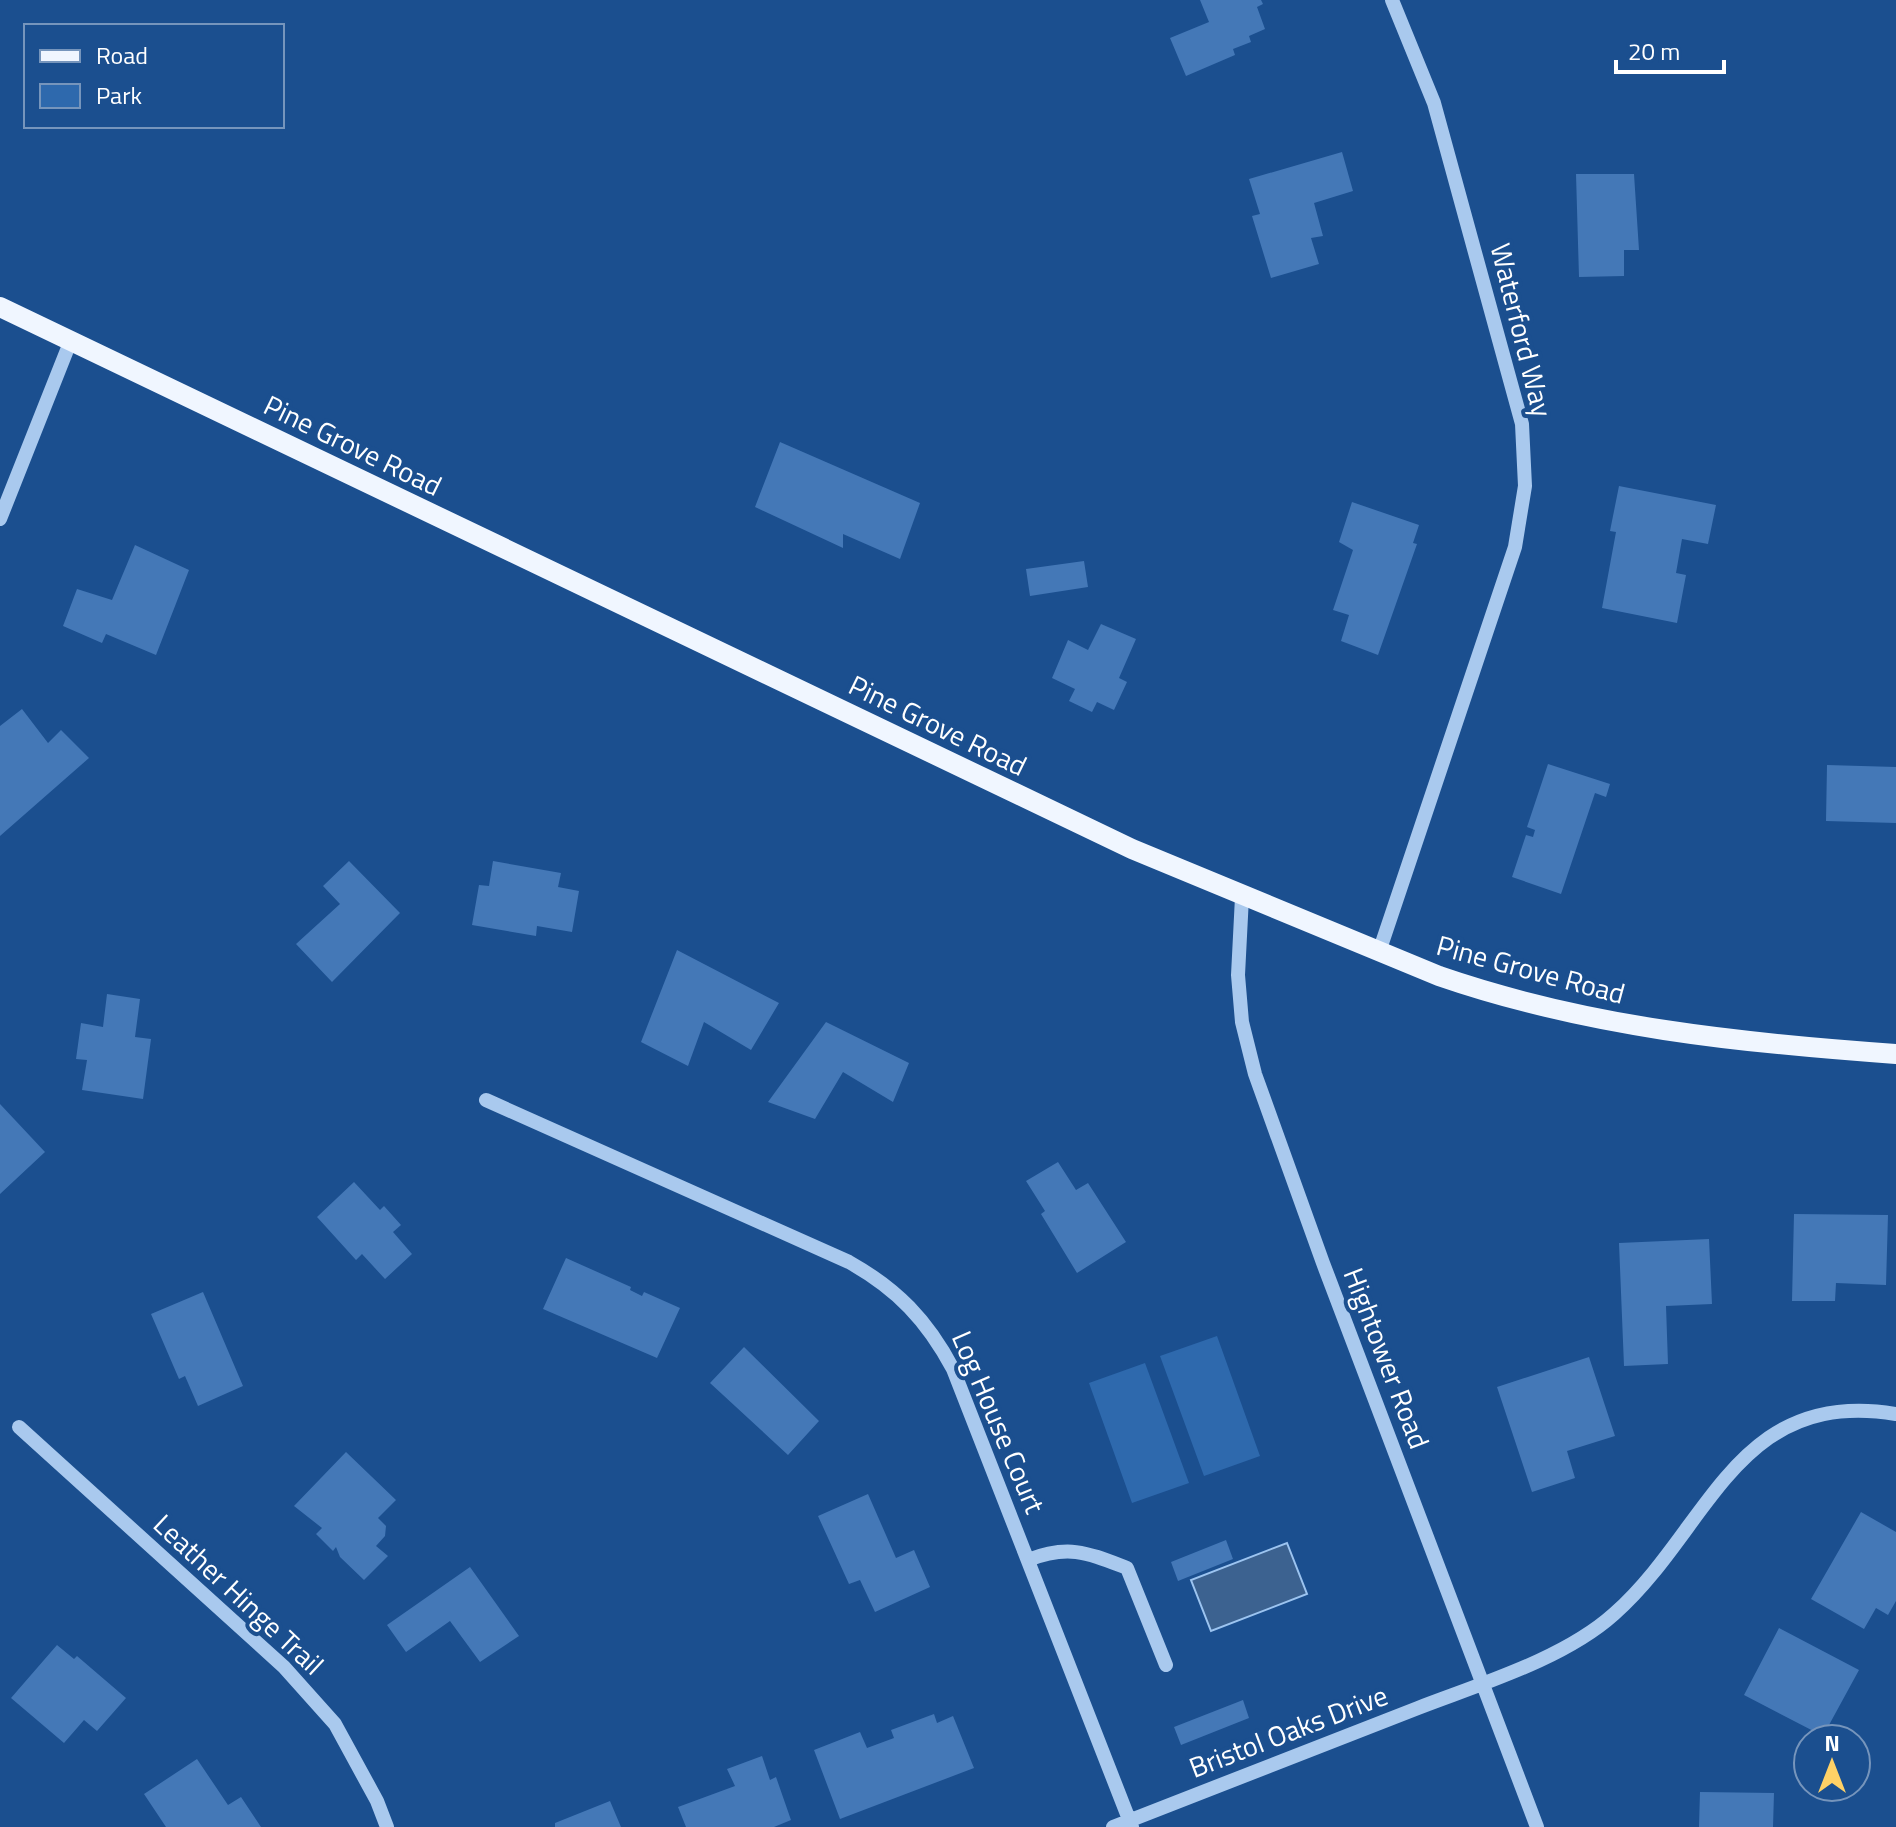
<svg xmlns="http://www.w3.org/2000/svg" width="1896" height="1827" font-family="'Titillium Web',sans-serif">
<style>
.green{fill:#2e69ad}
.water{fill:#3c6290;stroke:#9cc4f0;stroke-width:2}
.building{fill:#4478b7}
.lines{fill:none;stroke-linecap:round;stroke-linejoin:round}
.minor{stroke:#a9c9ee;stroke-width:14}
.major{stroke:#f0f6ff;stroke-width:20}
.labels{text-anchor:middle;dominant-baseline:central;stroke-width:8;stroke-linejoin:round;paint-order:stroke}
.street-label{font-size:28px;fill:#fff;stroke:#1b4f8f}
</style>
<rect width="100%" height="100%" fill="#1b4f8f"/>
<path class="green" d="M1217 1336 1260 1456 1204 1476 1160 1356Z
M1145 1363 1189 1483 1132 1503 1089 1383Z"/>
<path class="water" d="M1287 1543 1307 1594 1211 1631 1191 1580Z"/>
<path class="building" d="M1200 0H1261L1263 4 1257 7 1265 29 1249 36 1251 42 1233 49 1235 55 1186 76 1170 38 1209 22Z
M1342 152 1353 191 1314 203 1323 236 1311 238 1319 264 1271 278 1252 216 1260 214 1249 179Z
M1576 174H1634L1639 250H1624V276L1579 277Z
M780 442 920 503 900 559 843 534V548L755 507Z
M1619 486 1716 505 1708 544 1682 539 1676 573 1686 575 1677 623 1602 608 1616 532 1610 531Z
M1352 502 1419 525 1413 543 1417 544 1378 655 1341 641 1349 615 1333 610 1353 550 1339 542Z
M135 545 189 570 156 655 106 634 102 643 63 626 77 589 112 600Z
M1084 561 1088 587 1030 596 1026 569Z
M1101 624 1136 639 1119 678 1127 682 1114 710 1097 702 1092 712 1069 701 1075 689 1052 678 1068 640 1088 650Z
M22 709 48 743 61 730 89 758 0 836V726Z
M1548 764 1610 784 1606 797 1595 793 1561 894 1512 877 1526 835 1533 837 1535 830 1527 827Z
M1827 765 1896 767V823L1826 821Z
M349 861 400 913 332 982 296 944 340 904 323 886Z
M493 861 561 873 558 887 579 891 572 932 537 926 536 936 472 925 479 885 489 886Z
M677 950 779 1003 751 1050 704 1022 688 1066 641 1042Z
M107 994 140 999 135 1037 151 1039 143 1099 82 1090 87 1060 76 1059 81 1023 103 1027Z
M826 1022 909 1063 893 1102 843 1072 815 1119 768 1102Z
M0 1104 45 1152 0 1194Z
M1058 1162 1076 1190 1088 1183 1126 1242 1077 1273 1041 1214 1045 1211 1026 1181Z
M354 1182 380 1210 384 1206 401 1225 393 1232 412 1254 385 1279 362 1254 356 1260 317 1217Z
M1794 1214 1888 1215 1886 1285 1836 1283 1835 1301H1792Z
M1709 1239 1712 1304 1666 1306 1668 1364 1624 1366 1619 1243Z
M566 1258 631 1287 630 1290 642 1296 644 1292 680 1308 657 1358 543 1309Z
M203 1292 243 1386 198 1406 185 1376 179 1379 151 1314Z
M744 1347 819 1421 788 1455 710 1383Z
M1589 1357 1615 1436 1567 1451 1575 1478 1532 1492 1497 1387Z
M346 1452 396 1500 378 1518 386 1526 385 1536 376 1546 388 1556 364 1580 340 1557 336 1547 333 1551 316 1534 322 1528 294 1506Z
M868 1494 896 1558 914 1550 930 1587 875 1612 860 1580 849 1584 818 1516Z
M1861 1512 1896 1532V1601L1888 1615 1876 1608 1864 1629 1811 1599Z
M1226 1540 1233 1559 1178 1581 1171 1562Z
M470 1567 519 1636 480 1662 450 1621 406 1652 387 1625Z
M1779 1628 1859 1670 1823 1736 1744 1695Z
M57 1645 74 1659 77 1656 126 1698 97 1731 84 1720 64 1743 11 1698Z
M1243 1700 1249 1718 1181 1745 1174 1727Z
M934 1714 937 1723 953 1716 974 1768 840 1819 814 1750 860 1732 867 1748 894 1738 891 1730Z
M762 1756 770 1780 776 1777 791 1820 774 1827H686L678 1807 735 1786 727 1769Z
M197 1759 228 1805 241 1797 261 1827H166L144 1794Z
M1700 1792 1774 1793 1773 1827H1699Z
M610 1801 621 1827H555V1823Z"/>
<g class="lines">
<path class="minor" d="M0 519 71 340
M1242 897 1238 975 1242 1022 1255 1074 1323 1263 1537 1827
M1379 952 1515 547 1525 486 1522 424 1434 103 1392 0
M486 1100 849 1262C897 1289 927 1320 953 1369L1132 1827
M19 1427 284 1667 335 1724 377 1801 387 1827
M1028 1560C1069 1544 1088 1553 1127 1568L1166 1665
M1113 1827C1214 1787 1316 1748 1418 1708 1480 1684 1564 1659 1614 1614 1710 1529 1736 1387 1896 1414"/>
<path class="major" d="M0 307 1132 849 1439 976C1587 1027 1740 1043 1896 1054"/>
</g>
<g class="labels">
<g class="street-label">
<text transform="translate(1522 330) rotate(76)">Waterford Way</text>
<text transform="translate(353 445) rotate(26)">Pine Grove Road</text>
<text transform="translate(938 725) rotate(26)">Pine Grove Road</text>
<text transform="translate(1531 969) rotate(15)">Pine Grove Road</text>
<text transform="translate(1387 1358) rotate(69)">Hightower Road</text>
<text transform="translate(999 1422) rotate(67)">Log House Court</text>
<text transform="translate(239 1594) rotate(43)">Leather Hinge Trail</text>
<text transform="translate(1288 1731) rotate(-21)">Bristol Oaks Drive</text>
</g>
</g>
<rect x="24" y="24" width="260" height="104" fill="#1b4f8f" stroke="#7695bc" stroke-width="2"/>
<rect x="40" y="50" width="40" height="12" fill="#f0f6ff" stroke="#7695bc" stroke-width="2"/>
<text x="96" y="64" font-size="24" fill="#ffffff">Road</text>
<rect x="40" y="84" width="40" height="24" fill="#2e69ad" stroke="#7695bc" stroke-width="2"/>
<text x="96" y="104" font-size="24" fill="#ffffff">Park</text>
<g transform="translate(1832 1763)"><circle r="38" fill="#1b4f8f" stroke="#7695bc" stroke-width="2"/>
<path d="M0-6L14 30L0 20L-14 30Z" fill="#ffd166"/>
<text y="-12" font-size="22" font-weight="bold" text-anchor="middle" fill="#ffffff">N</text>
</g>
<path d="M1616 60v12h108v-12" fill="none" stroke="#ffffff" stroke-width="4"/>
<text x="1628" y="60" font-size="24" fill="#ffffff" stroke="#1b4f8f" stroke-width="6" paint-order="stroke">20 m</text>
</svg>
